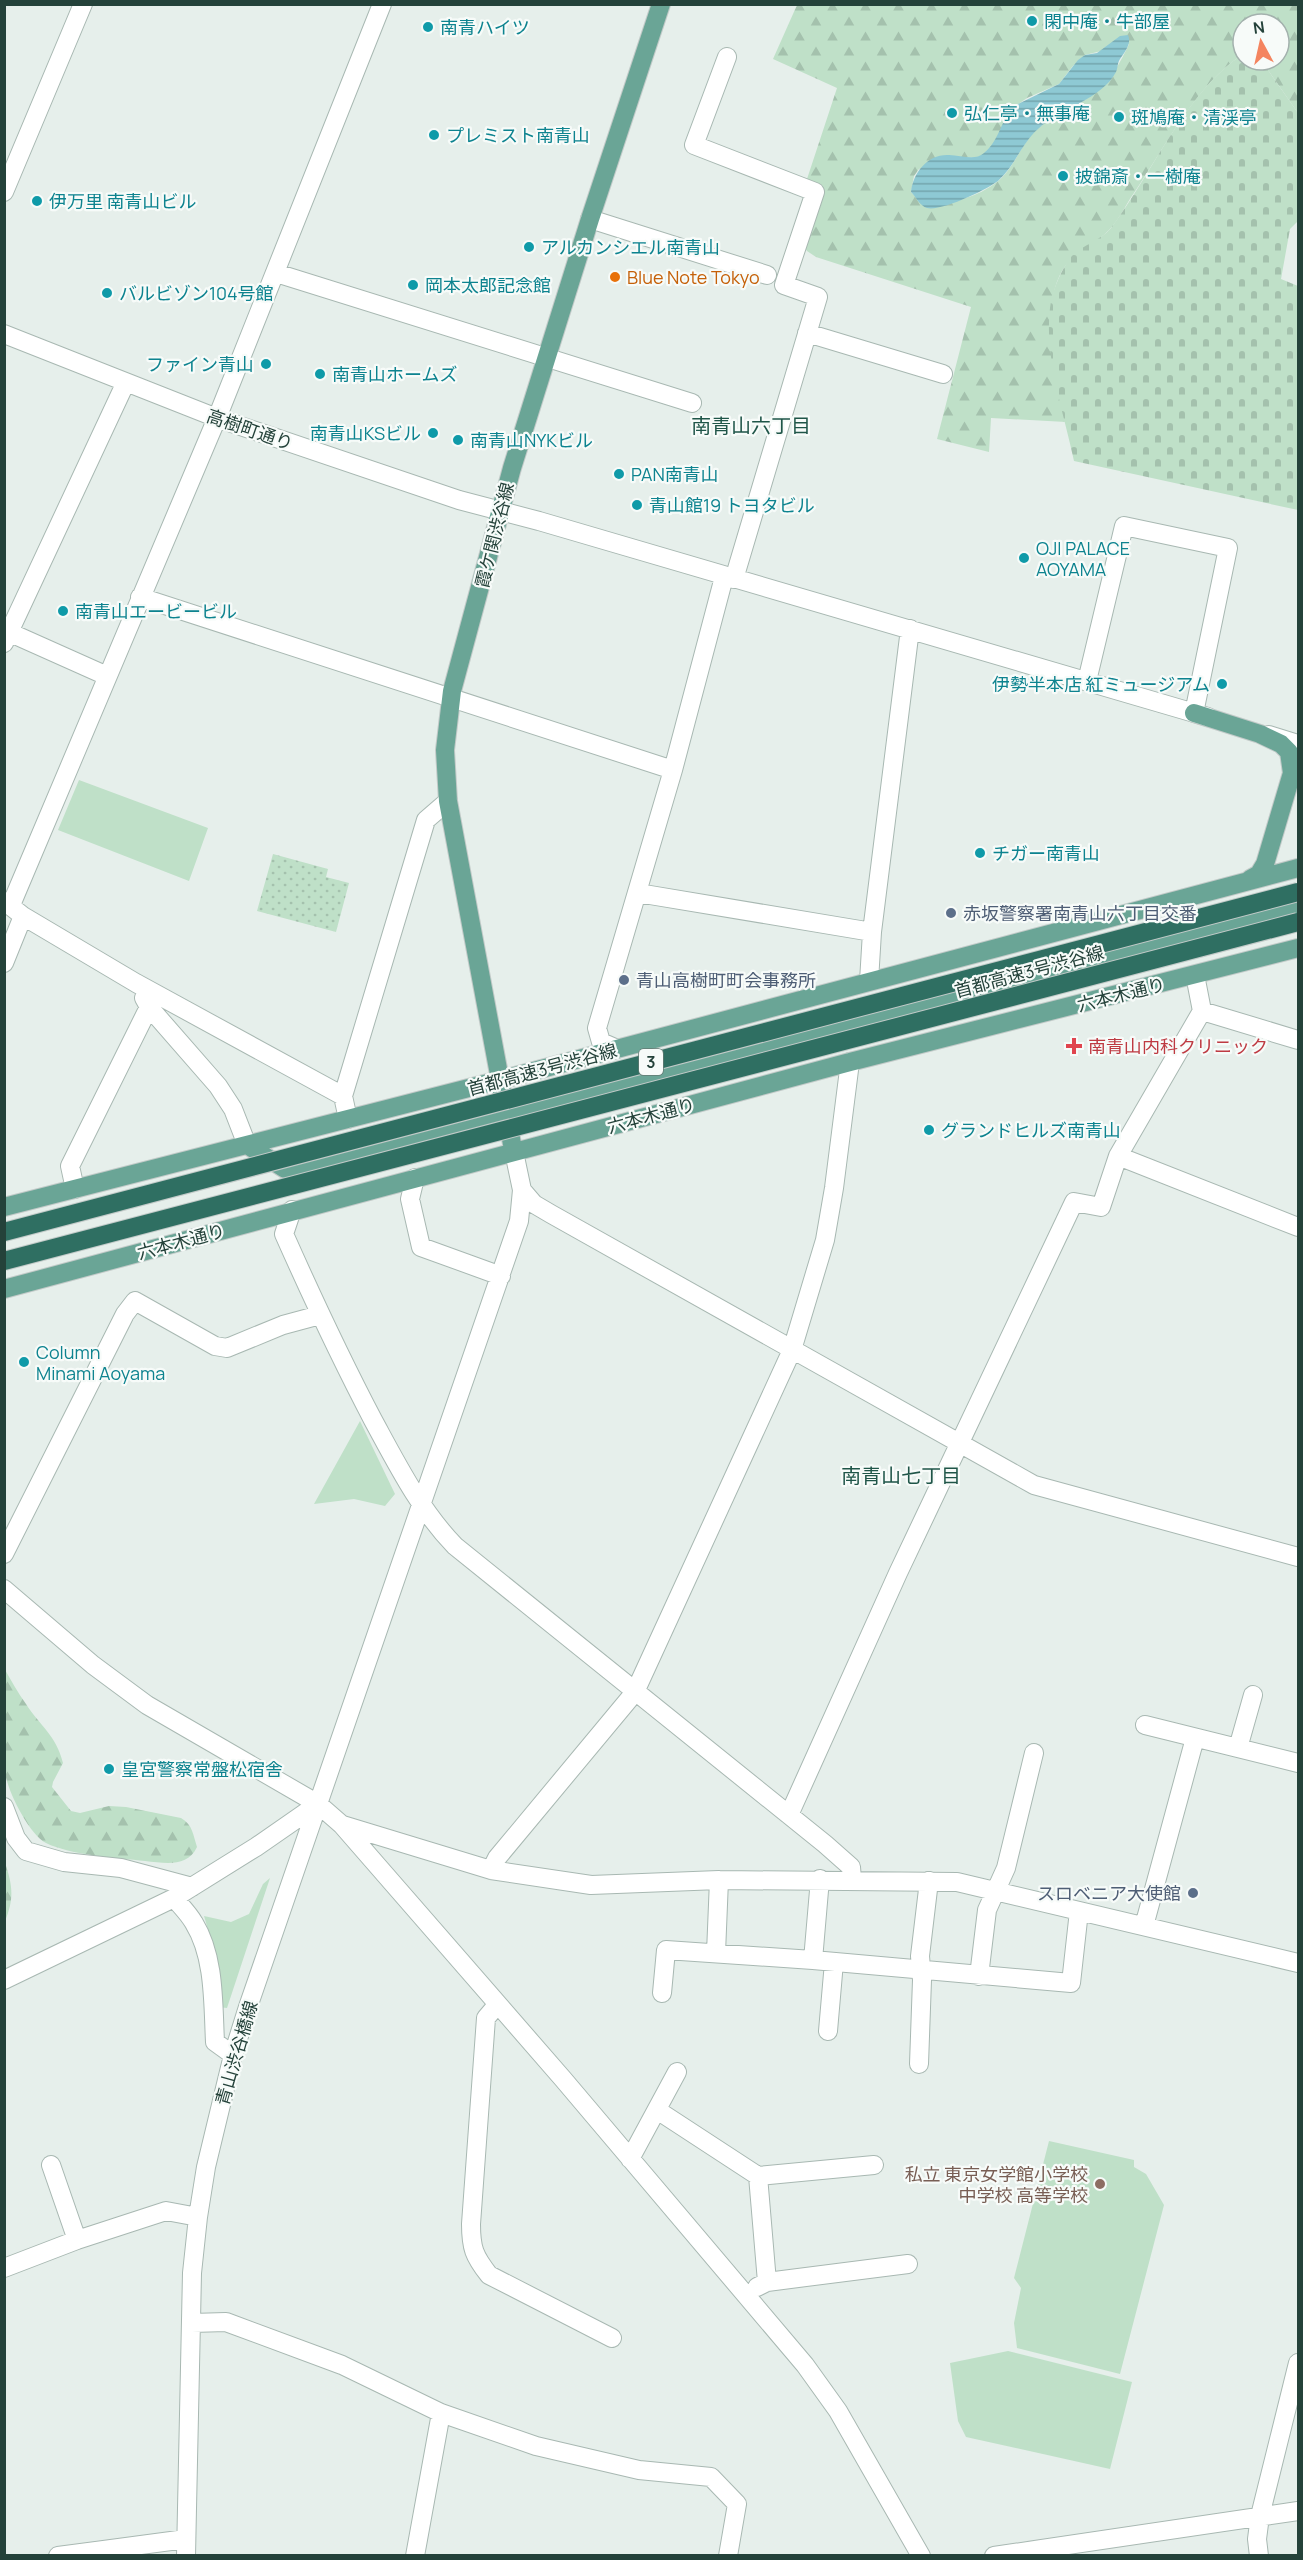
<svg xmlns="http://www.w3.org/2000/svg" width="1303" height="2560" font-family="Manrope,'Noto Sans JP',sans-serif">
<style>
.green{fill:#bfe0c8}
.forest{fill:url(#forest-firs);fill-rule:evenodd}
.cemetery{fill:url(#cemetery-stones)}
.garden{fill:url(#garden-dots)}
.water{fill:url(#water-rules)}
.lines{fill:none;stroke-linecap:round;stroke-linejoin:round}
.minor-casing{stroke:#a8b8b2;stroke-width:20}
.major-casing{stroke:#c2cac8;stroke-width:20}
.minor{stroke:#fff;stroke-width:18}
.major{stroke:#6aa596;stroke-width:18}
.highway-bridge-casing{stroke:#c2cac8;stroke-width:20;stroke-linecap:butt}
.highway-bridge{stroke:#2f6f62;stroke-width:18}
.culture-dot{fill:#0f9aa8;stroke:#f7fbf9;stroke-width:2}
.food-dot{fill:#e8710a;stroke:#f7fbf9;stroke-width:2}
.service-dot{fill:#5c6f8a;stroke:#f7fbf9;stroke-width:2}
.health-dot{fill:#e0444e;stroke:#f7fbf9;stroke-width:2}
.education-dot{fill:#8d6e63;stroke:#f7fbf9;stroke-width:2}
.labels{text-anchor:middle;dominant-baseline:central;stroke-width:4.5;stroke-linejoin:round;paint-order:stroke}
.shield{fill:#f7fbf9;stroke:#637a73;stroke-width:1.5}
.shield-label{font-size:16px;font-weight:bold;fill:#24423a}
.culture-label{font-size:18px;fill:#0d838f;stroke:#f7fbf9;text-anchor:start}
.food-label{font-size:18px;fill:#c56008;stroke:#f7fbf9;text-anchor:start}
.street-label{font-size:18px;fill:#24423a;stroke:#f7fbf9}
.service-label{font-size:18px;fill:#4e5e75;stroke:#f7fbf9;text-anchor:start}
.health-label{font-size:18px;fill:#be3a42;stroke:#f7fbf9;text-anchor:start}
.education-label{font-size:18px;fill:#785e54;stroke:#f7fbf9;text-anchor:end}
.neighbourhood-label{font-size:20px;fill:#1f5548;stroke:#f7fbf9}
</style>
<defs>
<pattern id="forest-firs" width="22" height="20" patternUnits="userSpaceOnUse" patternTransform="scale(1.5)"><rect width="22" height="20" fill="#bfe0c8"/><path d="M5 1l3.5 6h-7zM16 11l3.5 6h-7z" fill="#a4c1ad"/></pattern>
<pattern id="cemetery-stones" width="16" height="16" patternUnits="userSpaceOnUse" patternTransform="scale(1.5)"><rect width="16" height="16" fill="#bfe0c8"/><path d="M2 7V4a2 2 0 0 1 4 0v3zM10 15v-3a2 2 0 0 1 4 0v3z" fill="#a4c1ad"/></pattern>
<pattern id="garden-dots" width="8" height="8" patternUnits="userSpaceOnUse" patternTransform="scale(1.5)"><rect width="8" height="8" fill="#bfe0c8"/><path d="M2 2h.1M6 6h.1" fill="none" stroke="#a4c1ad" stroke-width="1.8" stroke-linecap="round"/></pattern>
<pattern id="water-rules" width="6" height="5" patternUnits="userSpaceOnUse" patternTransform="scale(1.5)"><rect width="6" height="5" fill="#8ec9d4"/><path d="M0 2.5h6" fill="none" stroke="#74a5ad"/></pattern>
</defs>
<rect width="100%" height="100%" fill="#e6efeb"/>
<path class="green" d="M79 780 208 828 189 881 58 830Z
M360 1421 395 1494 385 1506 354 1499 314 1504Z
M270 1878 227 2008 218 2007 219 1967 204 1916 231 1922 249 1914 263 1884Z
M1049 2141 1134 2160V2167L1146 2174 1164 2205 1120 2374 1017 2348 1014 2323 1021 2288 1014 2278Z
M1008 2351 1132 2382 1110 2469 966 2437 958 2421 950 2363Z"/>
<path class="forest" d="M797 5H1298V113L1261 60H1279V24H1243V54C1196 85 1165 147 1134 193 1126 204 1119 220 1109 230 1086 253 1066 251 1055 288 1042 333 1056 378 1066 422L991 418 989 452 937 439 971 307 816 257 807 251 803 245 823 186 807 179 837 88 773 59ZM1129 44C1116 72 1104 90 1076 105 1062 112 1048 119 1037 129 1021 144 1014 168 998 181 978 198 949 203 925 207L911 192 914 176 919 169 963 157 977 158 983 155 995 142 1010 110 1027 98 1059 84 1072 67 1085 55Z
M4 1668C11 1680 18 1693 26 1704 40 1726 56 1735 63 1763L53 1782 52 1787 71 1811 80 1813 109 1806 126 1807 181 1818C193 1825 193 1835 197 1847 187 1868 165 1863 145 1861 117 1858 70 1855 46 1843 29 1834 8 1792 5 1773 3 1763 4 1751 4 1741 4 1717 4 1692 4 1668Z
M5 1863C13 1886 14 1899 5 1921Z"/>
<path class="cemetery" d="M1243 54V60H1261L1298 113V221L1290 229 1281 279 1298 286V510L1074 461C1064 412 1044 358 1050 308 1052 292 1059 275 1068 261 1077 246 1100 242 1111 228 1152 174 1186 91 1243 54Z"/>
<path class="garden" d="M273 854 328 869 326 877 349 883 336 932 257 911Z"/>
<path class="water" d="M1128 35C1132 43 1125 52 1120 59 1117 64 1118 68 1116 72 1102 99 1059 109 1038 129 1022 143 1015 165 999 180 989 189 940 212 927 208 920 206 916 197 911 192 913 173 927 155 947 155 959 154 974 162 984 153 1000 140 1001 119 1014 106L1059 84 1078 60 1085 55 1097 53 1120 36Z"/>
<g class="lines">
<g class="minor-casing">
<path id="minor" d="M727 57 694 145 815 192 784 285 818 297 734 579
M4 192 83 4
M590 219 767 275
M276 273 692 403
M807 333 943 374
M4 334 217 418 459 500 539 521 1208 717
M140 597 673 770
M4 630 107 676
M4 643 125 384
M1087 681 1124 526 1228 548 1194 713
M1269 735 1298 744
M638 893 872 932
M4 901 23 916 136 983 343 1096 348 1119
M11 905 217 418 382 4
M4 963 23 916
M869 981 872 932 910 629
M144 998 149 1007 218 1086 233 1109 247 1145
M1202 1011 1298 1040
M617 1049 601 1042 597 1028 673 770 724 577
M343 1096 426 820 448 801
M1118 1156 1298 1227
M415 1178 410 1199 421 1247 501 1276
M75 1189 70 1166 149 1007
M522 1190 534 1204 551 1214 1034 1485 1298 1557
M292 1210 284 1234C312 1297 341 1359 373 1420 397 1464 420 1510 455 1546L825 1844 851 1867 852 1879
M4 1554 125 1314 135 1301 215 1346 227 1348 283 1325 320 1315
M4 1589 93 1665 147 1705 318 1804 342 1825 563 2079 805 2365 838 2411 921 2556
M1145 1725 1298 1763
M1238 1748 1253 1695
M4 1807 16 1838 26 1851 64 1862 121 1868 192 1887
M789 1815 898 1573 1074 1202 1101 1207 1118 1156 1202 1011 1195 975
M343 1825 491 1870 591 1885 719 1880 957 1882 1298 1963
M491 1870 497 1858 635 1692 792 1350 825 1240 834 1188 850 1062
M820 1879 813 1960 1071 1983 1079 1911
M174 1898C181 1906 189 1914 194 1923 215 1957 213 2004 215 2042L233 2055
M1144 1926 1195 1738
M716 1953 719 1880
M979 1976 987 1910 1006 1868 1034 1753
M4 1980 174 1898 256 1847 318 1804
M662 1993 666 1950 813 1960
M497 2005 486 2018 471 2224C471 2248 474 2256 489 2275L612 2338
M828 2031 834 1962
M919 2064 922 1980 920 1956 929 1881
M657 2110 758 2176 874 2165
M630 2159 677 2072
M51 2165 77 2240
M4 2268 77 2240 166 2211 198 2217
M767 2282 908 2264
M757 2287 767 2282 758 2176
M192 2323 226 2322 342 2365 441 2413 536 2446 639 2470 711 2477 737 2504 728 2556
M58 2556 186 2539
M186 2556 192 2273 198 2217 206 2167 233 2055 248 2007 519 1221 522 1190 514 1152
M415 2556 441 2413
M994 2556 1298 2511
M1259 2556 1257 2539 1260 2516 1298 2363"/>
</g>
<g class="major-casing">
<path id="major" d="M1194 713 1260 734 1281 744 1289 752 1292 773 1265 864 1259 874 1250 879
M512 1144 448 801 445 750 452 691 512 468 590 219 661 4
M247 1145 285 1169 1298 907
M4 1207 500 1080 1298 868
M4 1289 850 1062 1298 948"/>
</g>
<use href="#minor" class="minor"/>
<use href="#major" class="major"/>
<g class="highway-bridge-casing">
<path id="highway-bridge" d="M4 1232 1298 892
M4 1261 1298 922"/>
</g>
<use href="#highway-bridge" class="highway-bridge"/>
</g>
<g class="culture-dot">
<circle cx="1032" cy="21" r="6"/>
<circle cx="428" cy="27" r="6"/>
<circle cx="952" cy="113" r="6"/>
<circle cx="1119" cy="117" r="6"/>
<circle cx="434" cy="135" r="6"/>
<circle cx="1063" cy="176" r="6"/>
<circle cx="37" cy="201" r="6"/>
<circle cx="529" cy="247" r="6"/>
<circle cx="413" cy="285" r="6"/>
<circle cx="107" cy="293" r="6"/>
<circle cx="266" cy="364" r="6"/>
<circle cx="320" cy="374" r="6"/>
<circle cx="433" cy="433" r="6"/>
<circle cx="458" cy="440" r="6"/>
<circle cx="619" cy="474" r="6"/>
<circle cx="637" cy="505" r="6"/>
<circle cx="1024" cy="558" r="6"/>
<circle cx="63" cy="611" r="6"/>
<circle cx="1222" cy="684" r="6"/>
<circle cx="980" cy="853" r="6"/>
<circle cx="929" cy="1130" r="6"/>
<circle cx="24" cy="1362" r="6"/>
<circle cx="109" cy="1769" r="6"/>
</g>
<circle class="food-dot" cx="615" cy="277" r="6"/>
<g class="service-dot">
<circle cx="951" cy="913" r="6"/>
<circle cx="624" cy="980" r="6"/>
<circle cx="1193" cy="1893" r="6"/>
</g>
<path class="health-dot" d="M1071 1037h6v6h6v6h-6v6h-6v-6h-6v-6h6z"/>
<circle class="education-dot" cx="1100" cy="2184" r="6"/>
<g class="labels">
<rect class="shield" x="639" y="1049" width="24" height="26" rx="4.5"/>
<g class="shield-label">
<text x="651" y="1062">3</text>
</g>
<g class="culture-label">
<text x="1044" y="21">閑中庵・牛部屋</text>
<text x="440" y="27">南青ハイツ</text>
<text x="964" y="113">弘仁亭・無事庵</text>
<text x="1131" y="117">斑鳩庵・清渓亭</text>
<text x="446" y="135">プレミスト南青山</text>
<text x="1075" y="176">披錦斎・一樹庵</text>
<text x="49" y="201">伊万里 南青山ビル</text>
<text x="541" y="247">アルカンシエル南青山</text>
<text x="425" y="285">岡本太郎記念館</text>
<text x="119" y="293">バルビゾン104号館</text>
<text x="254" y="364" text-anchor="end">ファイン青山</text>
<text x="332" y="374">南青山ホームズ</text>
<text x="421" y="433" text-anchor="end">南青山KSビル</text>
<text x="470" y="440">南青山NYKビル</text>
<text x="631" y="474">PAN南青山</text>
<text x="649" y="505">青山館19 トヨタビル</text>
<text x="1036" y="548">OJI PALACE<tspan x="1036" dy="21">AOYAMA</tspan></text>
<text x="75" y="611">南青山エービービル</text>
<text x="1210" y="684" text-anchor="end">伊勢半本店 紅ミュージアム</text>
<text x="992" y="853">チガー南青山</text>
<text x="941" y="1130">グランドヒルズ南青山</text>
<text x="36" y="1352">Column<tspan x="36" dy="21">Minami Aoyama</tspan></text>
<text x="121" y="1769">皇宮警察常盤松宿舎</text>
</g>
<g class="food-label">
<text x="627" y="277">Blue Note Tokyo</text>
</g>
<g class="street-label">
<text transform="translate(250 429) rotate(19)">高樹町通り</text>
<text transform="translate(494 535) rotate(-76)">霞ケ関渋谷線</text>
<text transform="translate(1029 971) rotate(-15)">首都高速3号渋谷線</text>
<text transform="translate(1121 994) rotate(-14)">六本木通り</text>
<text transform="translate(542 1069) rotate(-15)">首都高速3号渋谷線</text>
<text transform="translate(651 1115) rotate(-15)">六本木通り</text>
<text transform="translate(181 1241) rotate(-15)">六本木通り</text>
<text transform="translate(236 2053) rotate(-74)">青山渋谷橋線</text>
</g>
<g class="service-label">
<text x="963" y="913">赤坂警察署南青山六丁目交番</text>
<text x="636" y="980">青山高樹町町会事務所</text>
<text x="1181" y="1893" text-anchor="end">スロベニア大使館</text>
</g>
<g class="health-label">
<text x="1088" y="1046">南青山内科クリニック</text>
</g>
<g class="education-label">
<text x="1088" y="2174">私立 東京女学館小学校<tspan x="1088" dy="21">中学校 高等学校</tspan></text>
</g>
<g class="neighbourhood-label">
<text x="751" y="425">南青山六丁目</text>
<text x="901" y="1475">南青山七丁目</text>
</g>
</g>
<rect width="1303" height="2560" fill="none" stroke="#24423a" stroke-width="12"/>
<g transform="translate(1261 42) rotate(352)"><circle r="28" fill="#f7fbf9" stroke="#a3b1ad" stroke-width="1.5"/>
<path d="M0-4.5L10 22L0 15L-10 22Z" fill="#f4845f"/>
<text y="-9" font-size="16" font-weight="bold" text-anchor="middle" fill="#24423a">N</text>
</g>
</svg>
